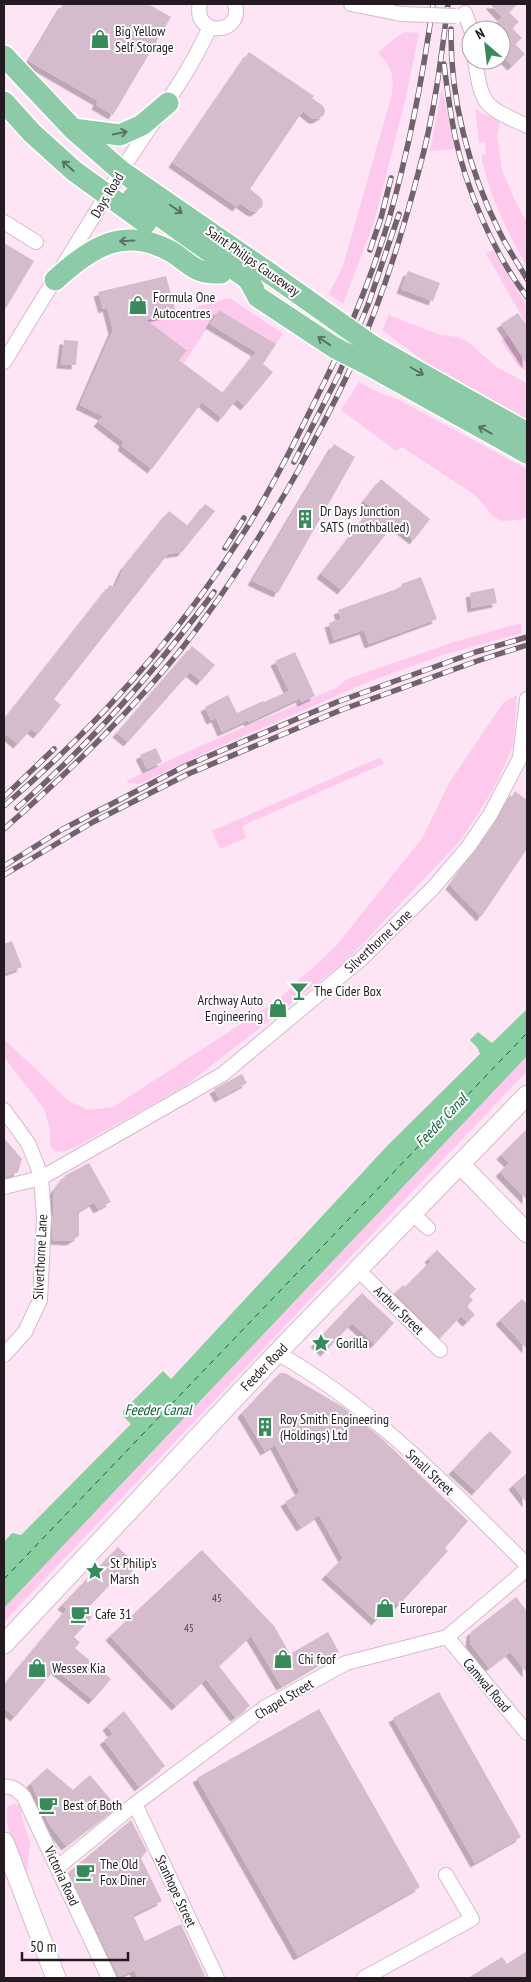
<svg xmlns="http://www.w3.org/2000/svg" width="531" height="1982" font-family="'PT Sans Narrow',sans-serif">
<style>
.green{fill:#fdc9ed}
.water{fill:#88cea1}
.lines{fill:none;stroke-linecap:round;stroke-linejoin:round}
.ferry{stroke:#106239;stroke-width:1;stroke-dasharray:6 5;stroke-linecap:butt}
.building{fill:#d5bccd;filter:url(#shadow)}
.street-casing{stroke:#d4bbcc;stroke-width:16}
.secondary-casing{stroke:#d4bbcc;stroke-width:21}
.primary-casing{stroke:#fff;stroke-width:24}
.street{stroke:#fff;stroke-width:14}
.secondary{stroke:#fff;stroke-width:19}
.primary{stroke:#8dcba8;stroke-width:21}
.rail-casing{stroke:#71626d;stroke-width:5.5}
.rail{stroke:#fff;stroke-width:4;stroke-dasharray:11;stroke-linecap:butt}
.street-bridge-casing{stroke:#d4bbcc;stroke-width:16;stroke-linecap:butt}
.primary-bridge-casing{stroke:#fff;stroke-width:24;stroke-linecap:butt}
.street-bridge{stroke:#fff;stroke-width:14}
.primary-bridge{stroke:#8dcba8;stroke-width:21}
.oneway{stroke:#587365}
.labels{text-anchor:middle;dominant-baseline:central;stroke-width:4;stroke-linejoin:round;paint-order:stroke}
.number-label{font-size:11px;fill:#50434d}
.poi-label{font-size:14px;fill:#241b22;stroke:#fff;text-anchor:start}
.street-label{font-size:14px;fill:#241b22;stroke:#fff}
.water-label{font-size:15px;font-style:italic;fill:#106239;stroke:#fff}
</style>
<defs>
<filter id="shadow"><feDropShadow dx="-4.5" dy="4.5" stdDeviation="0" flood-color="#0004"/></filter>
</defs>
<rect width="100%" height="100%" fill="#fee5f6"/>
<path class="green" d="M405 32 419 33 406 97 374 222 343 304 329 294 343 266 392 94C394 75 392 66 378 53L395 38Z
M442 88 455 149 430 151Z
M475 109 500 122 497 136 502 170 518 207 527 221V266C507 233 489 194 481 156L486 154 485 142 479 143Z
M493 250 527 306V326L486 253Z
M230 298 283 334 276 344 219 310 184 363 179 360 187 349 164 333 114 329Z
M389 315 440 335 458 337 471 344 495 366 527 383V420L477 394 428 364 382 330Z
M509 335 525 360 527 358V371L518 366 501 341Z
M359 382 382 394 397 399 527 469V517L520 520 502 521 492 515 475 495 402 447 396 451 341 410Z
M517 624H521V633L443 655 368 682 218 747 139 784 129 783 126 781 200 746 336 688 347 679 454 642Z
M517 695 513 746 493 790 460 841 347 960 185 1086 83 1143 66 1151 56 1152 50 1146V1129L44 1109 4 1057V1039L69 1101 88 1110 113 1107 278 1000 336 946 423 837 449 783 503 703Z
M381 757 383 764 242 826 246 838 220 849 212 831Z
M527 1056V1071L4 1622V1608Z
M13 1804 19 1805 23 1810 21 1814 30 1842 27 1872 24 1874C18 1857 2 1824 8 1806Z"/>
<path class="water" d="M527 1009V1056L4 1608V1542L12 1533 21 1535 131 1424 123 1416V1411L163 1371 171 1379 388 1145 480 1054 477 1047 470 1040 478 1032 492 1043Z"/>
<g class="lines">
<path class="ferry" d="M4 1579 527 1033"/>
</g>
<path class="building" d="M63 4H148L171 17 113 115 96 105 98 101 29 61Z
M490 4H518L502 17Z
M509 12 519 22 512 28 522 38 515 44 525 54 512 66 502 56 509 50 501 42V38L506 34 496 23Z
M249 52 314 96 312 98 323 106 325 110 324 115 317 119H313L303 111 250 189 261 198 263 202 262 207 255 212 251 211 240 203 237 207 173 163Z
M4 243 34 261 4 311Z
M408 271 440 283 433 301 401 289Z
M166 276 176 312 146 320 187 350 179 360 223 393 256 352 210 324 219 310 276 344 263 364 273 372 245 406 237 399 222 418 202 402 152 469 122 446 124 442 98 422 103 416 80 405 113 330 107 307 103 309 98 292Z
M518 313 527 326V364L501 324Z
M64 340 78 341 76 365 61 364Z
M334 444 355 457 278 593 252 581Z
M381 479 430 519 414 540 394 524 342 590 321 574 372 508 364 501Z
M205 504 215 511 182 552 168 554 54 699 61 705 38 734 31 729 18 744 4 733V720L110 585 115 587 124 567 169 511 188 526Z
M421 577 437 619 369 644 364 630 334 640 329 623 341 619 338 610 402 587 401 584Z
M494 588 497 603 472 608 470 593Z
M192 646 215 665 201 681 190 672 128 742 117 733Z
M295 652 315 696 302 702 300 698 249 722 248 720 222 732 216 718 211 720 205 707 228 695 237 713 263 701 264 702 289 691 275 661Z
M156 748 162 762 147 769 140 755Z
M515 791 527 800V849L481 917 450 885 497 820Z
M12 941 22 967 4 974V944Z
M242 1074 247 1083 219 1098 214 1089Z
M527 1129V1200L500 1172 509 1163 501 1155Z
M4 1138 22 1159 18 1172 4 1178Z
M89 1163 111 1202 98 1209 94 1202 79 1211V1236L71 1241 52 1240 54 1190 66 1175Z
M437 1250 476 1289 469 1296 473 1300 467 1306 475 1315 467 1322 461 1316 440 1338 395 1293 403 1285 405 1287 431 1261 429 1258Z
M362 1293 394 1323 375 1344 352 1323 325 1352 315 1343Z
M522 1299 527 1304V1349L500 1320Z
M280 1373H285L343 1407 378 1435 468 1521 445 1548 448 1551 399 1605 394 1601 376 1621 326 1575 343 1558 319 1515 301 1527 285 1502 300 1492 275 1445 265 1451 242 1413Z
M490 1431 512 1452 476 1491 453 1470Z
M527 1473V1503L513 1485Z
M118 1547 137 1566 124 1580 119 1575 85 1611 92 1617 74 1637 80 1642 75 1648 111 1679 93 1700 55 1669 15 1717 4 1708V1685L67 1609 62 1605Z
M202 1550 274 1626 290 1654 328 1632 339 1652 281 1686 251 1636 219 1666 250 1706 235 1717 206 1679 176 1706 110 1636Z
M516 1597 527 1611V1673L510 1652 489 1668 470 1643 471 1632Z
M439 1692 521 1837 475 1863 393 1718Z
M319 1709 420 1887 298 1956 197 1778Z
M124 1711 165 1766 139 1787 104 1740 113 1734 107 1726Z
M47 1768 73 1790 90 1775 117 1807 66 1846 49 1824 31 1783Z
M131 1820 147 1851 141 1858 162 1901 133 1915 145 1941 181 1924 206 1978H138L134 1970 119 1977 70 1875 69 1872Z
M527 1951V1978H468L502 1957 507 1964Z"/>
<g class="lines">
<g class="street-casing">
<path id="street" d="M200 4C192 37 244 36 235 4
M351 4 401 14
M465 13 471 30
M475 60C482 108 485 106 527 126
M4 222 36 242
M4 362C43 299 81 236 120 173 151 123 185 82 210 27
M4 1110 28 1143 37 1165 41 1178 44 1217 40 1300 25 1332 4 1355
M4 1187 41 1178 223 1074 361 959 433 888 468 847 490 815 520 758 527 699
M413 1214 428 1228
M358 1270 440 1350
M277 1353C371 1405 451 1490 527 1565
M447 1637 527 1733
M4 1787C13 1786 18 1790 24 1797L109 1978
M135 1804 217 1978
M58 1867 135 1804 264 1708 346 1663 447 1637 527 1569
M364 1978 472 1919 446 1875"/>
</g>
<g class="secondary-casing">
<path id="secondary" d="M460 1164 527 1233
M4 1644 277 1353 527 1095
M4 1842 56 1978"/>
</g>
<g class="primary-casing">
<path id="primary" d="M4 56 73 129 121 171 272 275
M4 102 32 133 74 171 146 223
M73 129 120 135 142 125 168 103
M133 197 248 279 258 297
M55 280C91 247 124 225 172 252 182 258 191 268 201 271 207 273 214 273 221 273
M374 347 527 433
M367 364 527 453"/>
</g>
<use href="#street" class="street"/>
<use href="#secondary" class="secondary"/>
<use href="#primary" class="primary"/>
<g class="rail-casing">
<path id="rail" d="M451 29C450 99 469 171 500 233 508 249 518 264 527 279
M444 64C447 88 450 112 455 136 466 189 494 254 527 297
M370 250 381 218 391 178
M294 462 338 376 368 305 399 214
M225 548 244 518
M4 797 54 749
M4 806C94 729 177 637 241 537 268 495 291 450 313 405 343 346 370 283 389 219 409 149 423 76 433 4
M17 808C91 743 156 670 214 592
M4 829C68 773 129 714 183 647 227 591 264 531 299 469 327 417 355 364 376 308 393 263 407 216 419 170 434 116 441 60 448 4
M4 866 63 829 185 766 337 702 476 652 527 637
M4 875 93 822 188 774 341 710 480 660 527 645"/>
</g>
<use href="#rail" class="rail"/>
<g class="street-bridge-casing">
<path id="street-bridge" d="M401 14 456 16"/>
</g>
<g class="primary-bridge-casing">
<path id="primary-bridge" d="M272 275 374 347
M258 297 335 348 367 364"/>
</g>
<use href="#street-bridge" class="street-bridge"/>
<use href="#primary-bridge" class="primary-bridge"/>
</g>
<defs><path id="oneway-shaft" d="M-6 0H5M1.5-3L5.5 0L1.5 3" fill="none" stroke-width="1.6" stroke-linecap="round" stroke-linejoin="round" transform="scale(1.25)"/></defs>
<g class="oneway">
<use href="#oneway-shaft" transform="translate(120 133) rotate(-11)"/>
<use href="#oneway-shaft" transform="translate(68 166) rotate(-138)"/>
<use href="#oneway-shaft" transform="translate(176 209) rotate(35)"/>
<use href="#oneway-shaft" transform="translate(127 241) rotate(177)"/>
<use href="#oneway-shaft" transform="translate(324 341) rotate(-146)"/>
<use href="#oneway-shaft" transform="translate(417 371) rotate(30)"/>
<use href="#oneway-shaft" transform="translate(485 430) rotate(-151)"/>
</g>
<defs>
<g id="shop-bare" transform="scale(1.5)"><path d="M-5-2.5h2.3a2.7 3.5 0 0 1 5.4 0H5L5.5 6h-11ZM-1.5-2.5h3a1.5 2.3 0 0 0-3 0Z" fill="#398a5b" stroke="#fff" stroke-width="2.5" paint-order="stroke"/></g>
<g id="building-bare" transform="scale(1.5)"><path d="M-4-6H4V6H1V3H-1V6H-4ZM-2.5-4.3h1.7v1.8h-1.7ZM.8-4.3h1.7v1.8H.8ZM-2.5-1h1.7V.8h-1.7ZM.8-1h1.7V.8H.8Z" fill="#398a5b" stroke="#fff" stroke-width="2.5" paint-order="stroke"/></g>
<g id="bar-bare" transform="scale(1.5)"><path d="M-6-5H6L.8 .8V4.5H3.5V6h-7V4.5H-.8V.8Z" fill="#398a5b" stroke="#fff" stroke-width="2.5" paint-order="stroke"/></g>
<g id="sight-bare" transform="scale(1.5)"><path d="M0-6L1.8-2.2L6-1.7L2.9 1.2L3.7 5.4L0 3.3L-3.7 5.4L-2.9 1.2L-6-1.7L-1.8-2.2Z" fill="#398a5b" stroke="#fff" stroke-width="2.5" paint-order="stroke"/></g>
<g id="cafe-bare" transform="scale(1.5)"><path d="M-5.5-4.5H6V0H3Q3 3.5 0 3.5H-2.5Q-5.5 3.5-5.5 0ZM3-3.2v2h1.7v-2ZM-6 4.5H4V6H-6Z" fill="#398a5b" stroke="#fff" stroke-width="2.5" paint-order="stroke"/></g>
</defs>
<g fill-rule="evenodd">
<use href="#shop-bare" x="100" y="39"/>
<use href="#shop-bare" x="138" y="305"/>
<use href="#building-bare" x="305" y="519"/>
<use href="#bar-bare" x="299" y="991"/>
<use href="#shop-bare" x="278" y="1008"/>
<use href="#sight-bare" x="321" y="1343"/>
<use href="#building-bare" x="265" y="1427"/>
<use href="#sight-bare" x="95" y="1571"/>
<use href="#shop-bare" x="385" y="1608"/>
<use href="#cafe-bare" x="80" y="1614"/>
<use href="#shop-bare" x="283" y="1659"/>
<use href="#shop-bare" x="37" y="1668"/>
<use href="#cafe-bare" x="48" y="1805"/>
<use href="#cafe-bare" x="85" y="1872"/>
</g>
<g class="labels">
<g class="number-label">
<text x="217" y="1598">45</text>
<text x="189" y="1628">45</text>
</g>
<g class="poi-label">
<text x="115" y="31">Big Yellow<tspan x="115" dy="16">Self Storage</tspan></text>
<text x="153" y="297">Formula One<tspan x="153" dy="16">Autocentres</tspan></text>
<text x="320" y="511">Dr Days Junction<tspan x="320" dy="16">SATS (mothballed)</tspan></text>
<text x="314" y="991">The Cider Box</text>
<text x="263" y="1000" text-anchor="end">Archway Auto<tspan x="263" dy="16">Engineering</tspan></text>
<text x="336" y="1343">Gorilla</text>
<text x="280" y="1419">Roy Smith Engineering<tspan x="280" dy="16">(Holdings) Ltd</tspan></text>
<text x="110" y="1563">St Philip's<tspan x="110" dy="16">Marsh</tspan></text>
<text x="400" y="1608">Eurorepar</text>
<text x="95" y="1614">Cafe 31</text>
<text x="298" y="1659">Chi foof</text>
<text x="52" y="1668">Wessex Kia</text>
<text x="63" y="1805">Best of Both</text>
<text x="100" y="1864">The Old<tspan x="100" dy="16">Fox Diner</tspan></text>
</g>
<g class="street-label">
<text transform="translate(107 195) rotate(-59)">Days Road</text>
<text transform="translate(253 261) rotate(35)">Saint Philips Causeway</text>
<text transform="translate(378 941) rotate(-43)">Silverthorne Lane</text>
<text transform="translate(40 1257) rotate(-87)">Silverthorne Lane</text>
<text transform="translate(399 1310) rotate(44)">Arthur Street</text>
<text transform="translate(264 1367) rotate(-46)">Feeder Road</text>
<text transform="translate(430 1472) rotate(43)">Small Street</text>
<text transform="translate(487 1685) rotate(50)">Camwal Road</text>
<text transform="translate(284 1699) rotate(-31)">Chapel Street</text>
<text transform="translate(62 1876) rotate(65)">Victoria Road</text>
<text transform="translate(176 1891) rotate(65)">Stanhope Street</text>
</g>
<g class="water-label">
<text transform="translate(441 1120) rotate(-46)">Feeder Canal</text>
<text x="158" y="1409">Feeder Canal</text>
</g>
</g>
<rect width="531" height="1982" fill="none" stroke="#241b22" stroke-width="10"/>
<g transform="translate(486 45) rotate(332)"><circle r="24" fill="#ffffff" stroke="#a7a4a7"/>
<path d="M0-4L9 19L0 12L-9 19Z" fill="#398a5b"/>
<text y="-8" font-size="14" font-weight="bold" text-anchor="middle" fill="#241b22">N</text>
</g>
<path d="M22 1952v8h106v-8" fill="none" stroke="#241b22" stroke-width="2.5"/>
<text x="30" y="1952" font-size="15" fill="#241b22" stroke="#ffffff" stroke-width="4" paint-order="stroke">50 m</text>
</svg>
